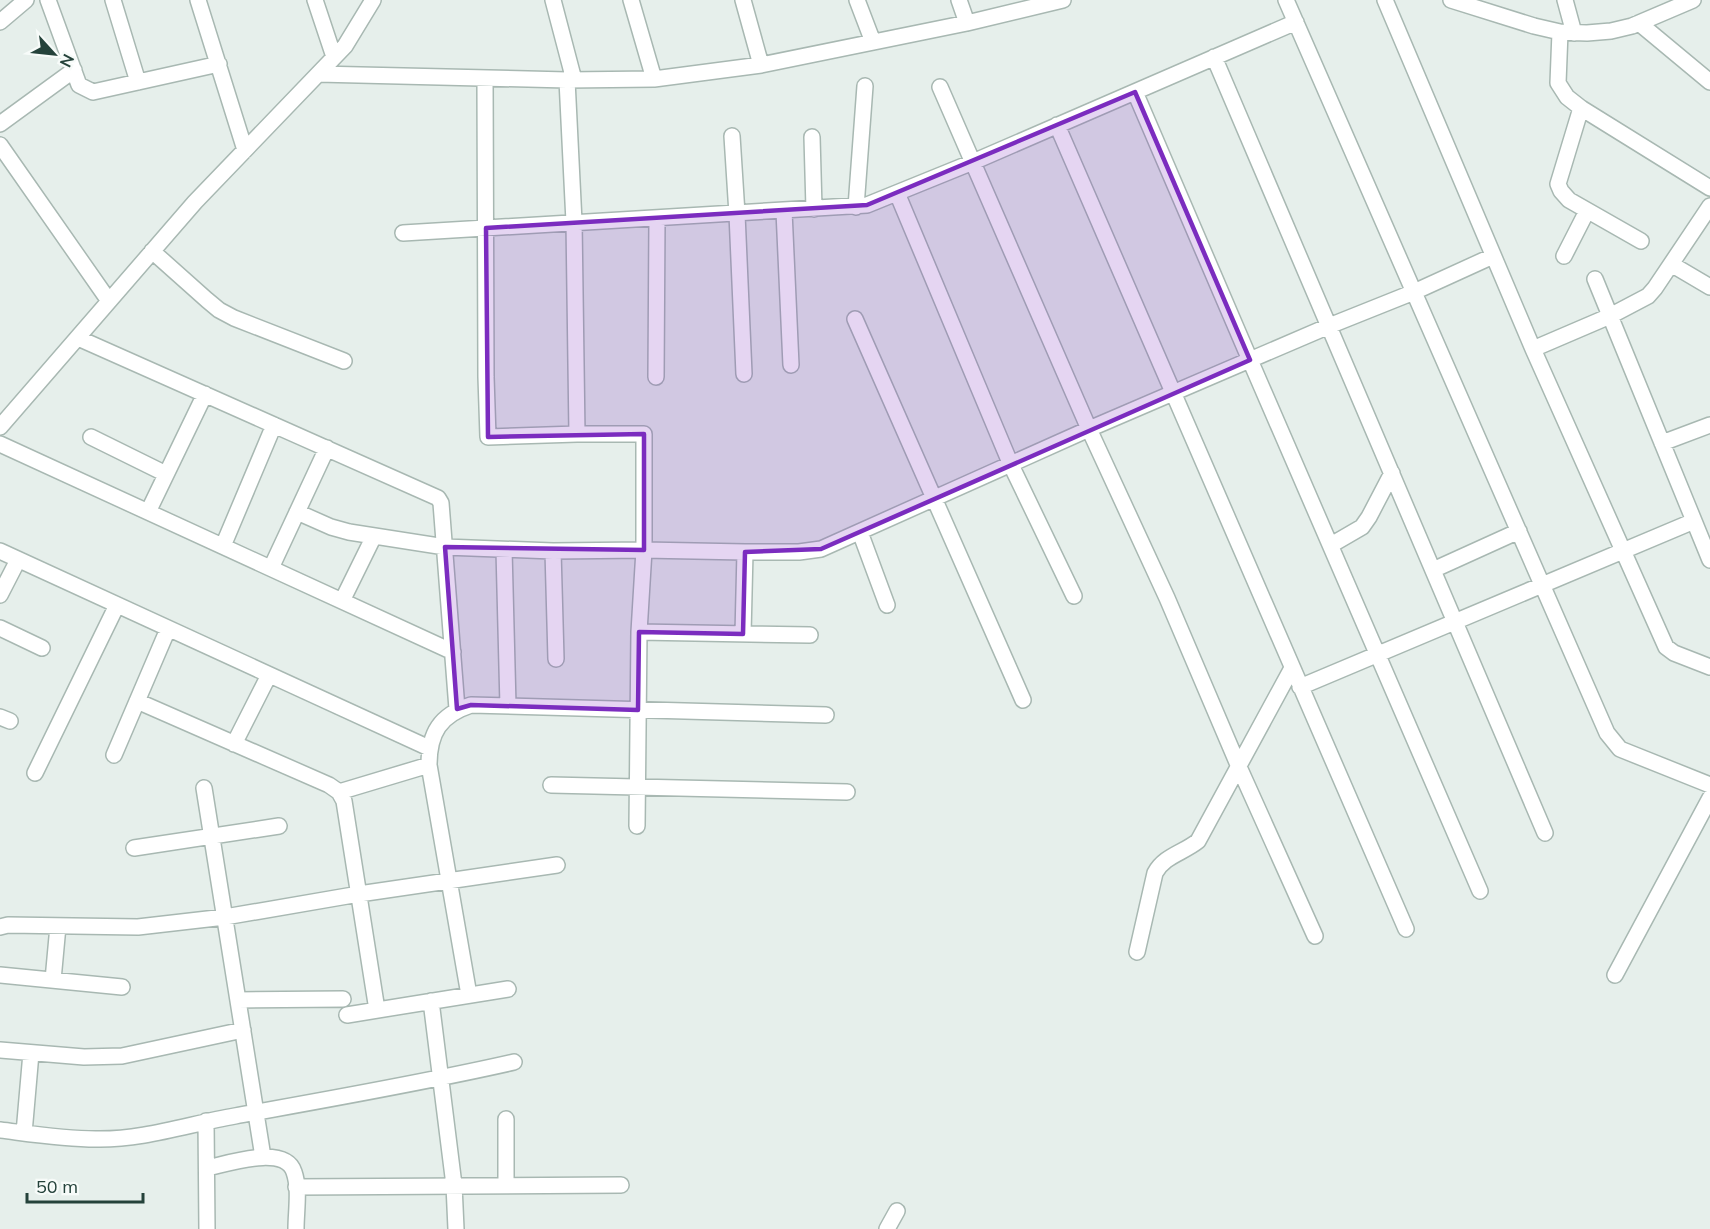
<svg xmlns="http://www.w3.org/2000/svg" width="1710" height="1229" font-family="Mulish,sans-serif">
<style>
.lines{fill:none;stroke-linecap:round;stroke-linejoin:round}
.street-casing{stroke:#a8b8b2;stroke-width:18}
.street{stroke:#fff;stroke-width:15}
.marked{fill:#7b2cbf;fill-opacity:0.2;stroke:#7b2cbf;stroke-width:4.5;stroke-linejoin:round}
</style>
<rect width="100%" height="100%" fill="#e6efeb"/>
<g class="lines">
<g class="street-casing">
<path id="street" d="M48 0 79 85 93 92 219 64
M113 0 138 82
M198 0 245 150
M315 0 334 57
M553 0 574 80
M631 0 654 79
M743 0 761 65
M857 0 873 42
M959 0 967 23
M1286 0 1607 733 1620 749 1710 785
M1385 0 1533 349 1666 647 1674 653 1710 667
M1451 0 1534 26 1560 32 1587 33 1611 31 1632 26 1693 0
M1565 0 1574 33
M0 22 26 0
M1639 23 1710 82
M1560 32 1558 83 1567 97 1581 108 1710 188
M1214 57 1545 833
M318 74 567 80 654 79 761 65 967 23 1063 0
M485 78 486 377 488 437 577 434
M567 80 574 222 577 434H644V550L639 632 637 826
M940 87 1089 429 1167 598 1239 767 1315 936
M1135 92 1250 360 1480 891
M1581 108 1558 184 1561 191 1569 200 1641 241
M0 124 74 70
M1057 125 1406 929
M732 136 737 214 744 374
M812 137 814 209
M0 145 109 301
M897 193 1011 465 1074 596
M856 207 865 86
M784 211 791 365
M403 233 867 205 973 162 1296 22
M152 251 207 300 219 310 234 318 344 361
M1564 256 1587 211
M1671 264 1710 287
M1595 279 1710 560
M855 319 1023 700
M78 338 438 498 441 503 457 709
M1533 349 1610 316 1648 296 1655 288 1710 206
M656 377 657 219
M0 427 195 202 345 46 373 0
M91 437 166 474
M1662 443 1710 425
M0 444 453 652
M148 512 205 394
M297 512 331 527 349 532 445 547 553 551 644 550 745 552H799L821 549 1089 429 1329 326 1414 292 1493 256
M860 532 887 605
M1331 545 1362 527 1369 517 1392 473
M223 546 274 425
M504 550 508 706
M0 551 429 748
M553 551 556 659
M271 568 327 448
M1433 570 1519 531
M0 595 18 560
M342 601 374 536
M0 628 42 648
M639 632 810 635
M743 634 745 552
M1300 687 1694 521
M137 701 329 785 339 792 344 801 377 1010
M0 717 10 721
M234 744 269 675
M114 755 168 629
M35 773 117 605
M551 785 847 792
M204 788 263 1157
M339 792 429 765
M134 848 279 826
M0 927 8 925 138 927 225 917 359 894 557 865
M1137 952 1155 873C1164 856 1183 853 1198 841L1292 668
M0 975 122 987
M1615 975 1710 798
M53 980 58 926
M469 995 429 765C429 733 440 715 471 705L826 715
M238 1000 343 999
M431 1001 454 1185 456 1229
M347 1015 508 989
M0 1050 84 1057 122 1056 243 1030
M206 1121 207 1229
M0 1130C32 1134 64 1139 96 1139 143 1140 189 1124 235 1116 329 1099 422 1083 514 1062
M24 1133 31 1053
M207 1168C227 1164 285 1144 294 1172 300 1189 296 1211 296 1229
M506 1185V1119
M296 1187 621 1185
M887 1229 897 1211"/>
</g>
<use href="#street" class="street"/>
</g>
<path class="marked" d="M1135 92 1250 360 821 549 745 552 743 634 639 632 638 710 471 705 457 709 445 547 644 550V434L488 437 486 228 867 205Z"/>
<g transform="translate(54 54) rotate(117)" stroke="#f7fbf9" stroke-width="4.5" paint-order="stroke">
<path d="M0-4.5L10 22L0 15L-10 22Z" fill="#24423a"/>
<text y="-9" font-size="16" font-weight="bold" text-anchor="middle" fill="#24423a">N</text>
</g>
<path d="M27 1193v9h116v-9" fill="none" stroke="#24423a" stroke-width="3"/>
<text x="36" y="1193" font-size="18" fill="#24423a" stroke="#f7fbf9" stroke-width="4.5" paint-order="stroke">50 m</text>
</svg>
